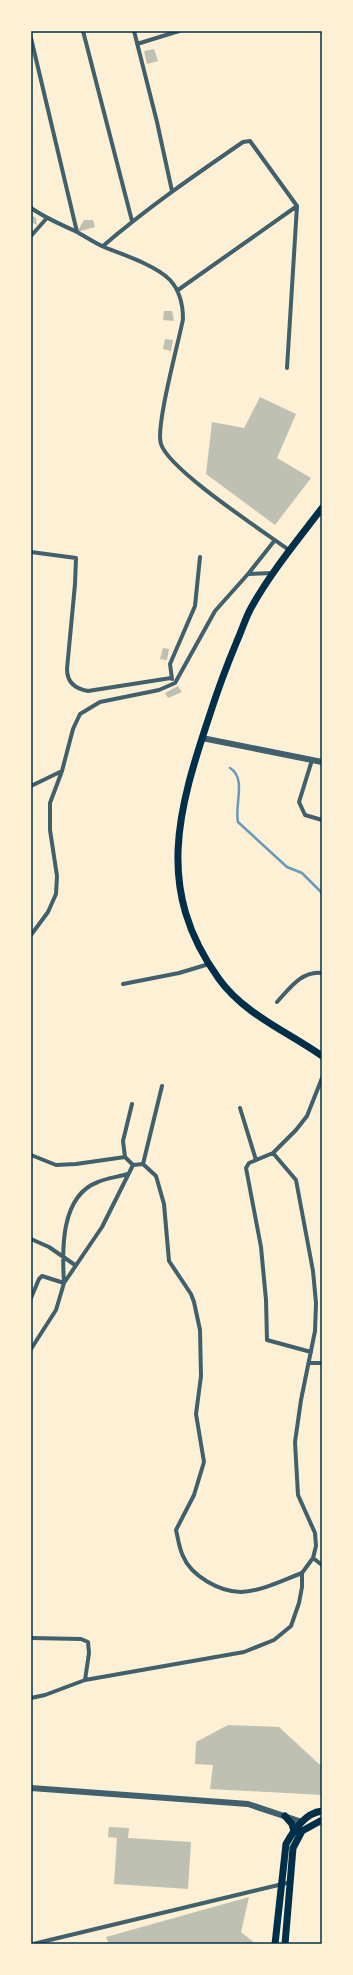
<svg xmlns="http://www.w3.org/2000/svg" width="353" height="1975" font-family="'Times New Roman',serif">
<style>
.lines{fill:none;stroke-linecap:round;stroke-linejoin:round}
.stream{stroke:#669bbc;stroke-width:2.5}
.building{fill:#bec0b2}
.minor{stroke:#3f606c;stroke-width:4}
.tertiary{stroke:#3f606c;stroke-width:6}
.primary{stroke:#003049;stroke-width:7}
.neatline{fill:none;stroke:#003049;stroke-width:1.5}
</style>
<rect width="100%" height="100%" fill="#fdf0d5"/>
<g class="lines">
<path class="stream" d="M230 768C247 778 234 806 238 822L287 867 302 873 322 893"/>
</g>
<path class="building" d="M154 49 158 61 147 64 144 51Z
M31 215 36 218 37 225 31 222Z
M84 220H93L95 227 77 232Z
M164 311H172L174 321 163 320Z
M165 339 173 340 171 351 163 349Z
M260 397 296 414 277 458 311 478 275 525 206 474 212 422 244 428Z
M163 648 169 649 167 660 160 659Z
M178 686 182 692 168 698 165 693Z
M228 1725 279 1727 319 1764H322V1795L210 1789 213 1765 195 1764 196 1742Z
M109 1827 129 1828 128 1838 191 1842 188 1889 114 1884 117 1838 108 1837Z
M249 1897 241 1932 256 1944H109L106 1937Z"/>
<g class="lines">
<path class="minor" d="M83 31 132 221
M134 31 157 122 172 191
M31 38 77 232
M137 44 179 31
M31 208C47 219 60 224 77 232 86 237 95 243 104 247 122 254 157 266 170 280 180 291 183 304 183 319 179 341 155 427 161 444 169 470 263 531 289 550
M31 236 46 219
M103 246C147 208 195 175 243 142L250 141 297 206 287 368
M178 290 297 206
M31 552 76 558 75 584 67 669C67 683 76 689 88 691L171 678
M248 574 275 540
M172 679 170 664 195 606 200 557
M312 760 299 802 305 815 322 820
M31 786 62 771
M31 935 48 912 56 894 57 876 50 830V803L62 771 73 729 80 714 100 702 159 690 175 683 215 611 248 574 272 573
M123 984 179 973 209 964
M277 1002C289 989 302 970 322 973
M240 1108 256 1160
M31 1155 56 1165 76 1164 125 1157 133 1165 143 1164 156 1176 164 1204 169 1261 191 1294 194 1302 200 1330 201 1376 196 1414 204 1462 194 1495 176 1530C178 1538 179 1548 183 1556 191 1576 220 1592 241 1592 262 1591 283 1580 302 1573
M125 1157 123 1141 132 1104
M143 1164 162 1086
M31 1239 49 1247 75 1265
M31 1298 39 1279 42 1276 64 1283C62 1251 60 1196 98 1182 107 1178 118 1177 128 1174
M31 1349 56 1310 64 1283 102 1227 133 1165
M311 1352 267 1340 266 1300 261 1247 246 1168 249 1163 273 1153 296 1130 307 1116 322 1078
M309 1363H322
M313 1558 322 1565
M31 1638 81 1639 88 1642 89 1653 85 1680
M31 1698 45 1695 85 1680 244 1652 274 1640 291 1626 299 1603 302 1587V1573L313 1558 316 1546 315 1533 298 1495 295 1442 301 1400 315 1331 316 1303 313 1271 296 1180 273 1153
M33 1944 291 1882"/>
<path class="tertiary" d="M202 738 322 762
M31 1788 248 1804 302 1822"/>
<path class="primary" d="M322 508C297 541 271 572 251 608 245 619 242 630 237 641 227 665 218 689 210 714 178 810 154 889 219 979 244 1014 288 1032 322 1056
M285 1816 292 1824 294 1831
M275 1944 286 1844C294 1830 305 1813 322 1811
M285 1944 293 1848 302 1831 322 1820"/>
</g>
<rect width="353" height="1975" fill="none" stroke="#fdf0d5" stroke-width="64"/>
<rect x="32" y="32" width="289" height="1911" class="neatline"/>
</svg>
